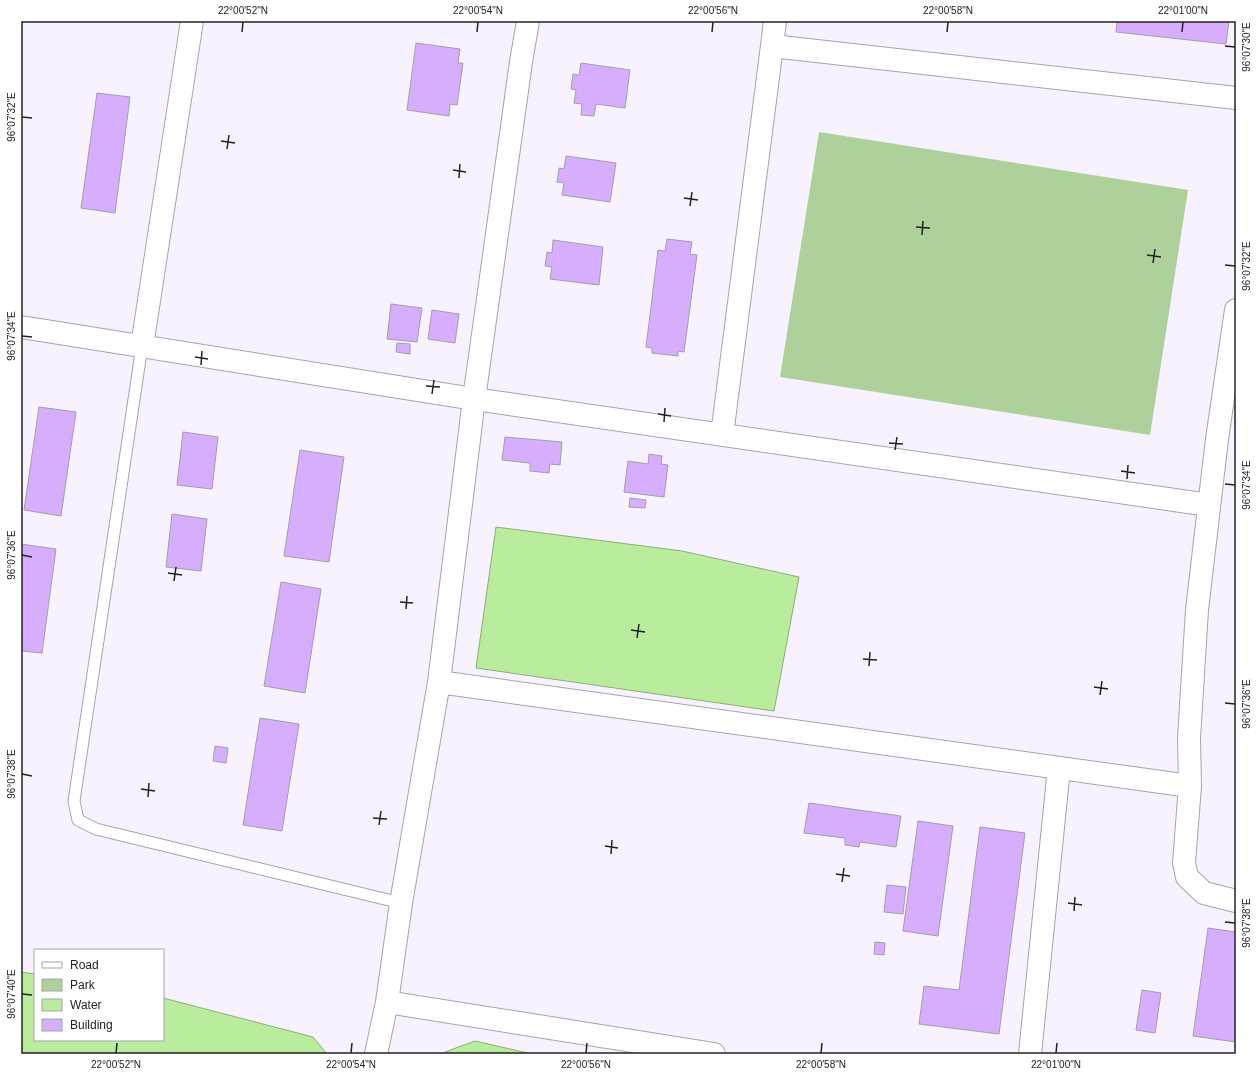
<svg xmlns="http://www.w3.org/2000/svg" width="1257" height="1075" font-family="Arial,sans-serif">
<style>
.green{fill:#aed19b}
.water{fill:#b9ec9c;stroke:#8caf78}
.building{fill:#d7aefd;stroke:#a39ea9}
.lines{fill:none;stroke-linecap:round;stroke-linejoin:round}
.lane-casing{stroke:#a8a3ae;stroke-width:13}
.street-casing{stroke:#a8a3ae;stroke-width:24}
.lane{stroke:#fff;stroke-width:11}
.street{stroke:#fff;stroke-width:22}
.ticks{fill:none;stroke:#232125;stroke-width:1.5}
.neatline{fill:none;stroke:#232125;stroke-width:1.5}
.ticks-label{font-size:10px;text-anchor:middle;fill:#232125}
</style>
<rect width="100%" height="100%" fill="#f8f2fe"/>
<path class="green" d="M819 132 1188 190 1150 435 780 377Z"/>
<path class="water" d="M496 527 682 551 799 577 774 711 476 668Z
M21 972 35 974V1040H163V998L313 1037 327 1054H21Z
M475 1041 532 1054H445V1052Z"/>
<path class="building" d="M1117 21H1229L1226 44 1116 32Z
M416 43 460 49 458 63H463L457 105 450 104 449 116 407 110Z
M581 63 630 70 625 108 596 104 594 116 581 115 582 104 574 103 576 90 571 89 573 74 579 75Z
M97 93 130 97 115 213 81 208Z
M566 156 616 163 610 202 562 195 564 183 557 182 559 168 564 169Z
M667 239 692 242 690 254 697 255 684 352 678 351V356L652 353V348L646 347 658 250 665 251Z
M553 240 603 247 599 285 550 279 552 267 545 266 547 252 552 253Z
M391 304 422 308 417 342 387 339Z
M432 310 459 314 455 343 428 339Z
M397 343 410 344V354L396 352Z
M39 407 76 412 61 516 24 510Z
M183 432 218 437 212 489 177 485Z
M505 437 562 442 560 465 550 464 549 473 530 471V463L502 460Z
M300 450 344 457 329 562 284 556Z
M649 454 662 456 661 464 668 465 664 497 624 492 628 461 648 464Z
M630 498 646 500 645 508 629 507Z
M172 514 207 519 201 571 166 567Z
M21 544 56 549 42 653 21 651Z
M281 582 321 589 305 693 264 686Z
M260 718 299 724 282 831 243 825Z
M215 746 228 748 226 763 213 761Z
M809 803 901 816 896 847 860 842 859 847 845 845V838L804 833Z
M918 821 953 826 938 936 903 931Z
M980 827 1025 833 999 1034 919 1024 924 986 959 990Z
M887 885 906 887 903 914 884 912Z
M1208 928 1236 932V1042L1193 1036Z
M875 942 885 943 884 955 874 954Z
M1142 990 1161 993 1155 1033 1136 1030Z"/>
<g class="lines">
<g class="lane-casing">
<path id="lane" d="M142 346 74 801 78 820 96 829 401 903"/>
</g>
<g class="street-casing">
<path id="street" d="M775 21 772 46 1236 98
M1236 310 1217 439 1197 610 1189 738 1190 786 1184 863 1187 877 1204 893 1236 901
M21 327 474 399 1209 505
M142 346 192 21
M722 435 772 46
M439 682 1190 786
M387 1002 714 1054
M376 1054 387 1002 401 903 439 682 474 399 521 62 528 21
M1030 1054 1059 768"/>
</g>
<use href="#lane" class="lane"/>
<use href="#street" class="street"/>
</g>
<path class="ticks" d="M242 32 243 22M477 32 478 22M712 32 713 22M947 32 948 22M1182 32 1183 22M1225 46 1235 47M22 117 32 118M221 141 235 143M227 149 229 135M453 170 466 172M459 178 460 164M684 198 698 200M690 206 692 192M916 227 930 228M922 235 923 221M1147 255 1161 257M1153 263 1155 249M1225 265 1235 266M22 336 32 337M195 357 208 359M201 365 202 351M426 386 440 387M432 394 434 380M658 414 671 416M664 422 665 408M889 443 903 444M895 450 897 437M1121 471 1135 473M1127 479 1128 465M1225 484 1235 485M22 555 32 557M168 573 182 575M174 581 176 567M400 602 413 603M406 609 407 596M631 630 645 632M637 638 639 624M863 659 877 660M869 666 870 652M1094 687 1108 689M1100 695 1102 681M1225 703 1235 704M22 774 32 776M141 789 155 791M148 797 149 783M373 818 387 819M379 825 381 811M605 846 618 848M611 854 612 840M836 874 850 876M842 882 844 868M1068 903 1082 905M1074 911 1075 897M1225 922 1235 923M22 994 32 995M116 1053 117 1043M351 1053 352 1043M586 1053 587 1043M821 1053 822 1043M1056 1053 1057 1043"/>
<rect width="1257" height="1075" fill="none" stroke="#ffffff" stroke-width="44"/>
<rect x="34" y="949" width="130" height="92" fill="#ffffff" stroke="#a7a6a8"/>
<rect x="42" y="962" width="20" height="6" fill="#ffffff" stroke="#a7a6a8"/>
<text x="70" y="969" font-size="12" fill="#232125">Road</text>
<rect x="42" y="979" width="20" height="12" fill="#aed19b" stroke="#a7a6a8"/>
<text x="70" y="989" font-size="12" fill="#232125">Park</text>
<rect x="42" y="999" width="20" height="12" fill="#b9ec9c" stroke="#a7a6a8"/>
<text x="70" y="1009" font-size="12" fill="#232125">Water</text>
<rect x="42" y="1019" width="20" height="12" fill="#d7aefd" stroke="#a7a6a8"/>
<text x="70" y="1029" font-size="12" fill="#232125">Building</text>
<rect x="22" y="22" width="1213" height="1031" class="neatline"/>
<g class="ticks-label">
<text x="243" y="14">22°00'52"N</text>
<text x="478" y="14">22°00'54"N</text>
<text x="713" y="14">22°00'56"N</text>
<text x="948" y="14">22°00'58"N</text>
<text x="1183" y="14">22°01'00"N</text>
<text transform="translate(1246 47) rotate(-90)" y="4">96°07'30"E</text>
<text transform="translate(11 117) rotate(-90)" y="4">96°07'32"E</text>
<text transform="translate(1246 266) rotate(-90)" y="4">96°07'32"E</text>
<text transform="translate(11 336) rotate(-90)" y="4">96°07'34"E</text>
<text transform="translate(1246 485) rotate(-90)" y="4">96°07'34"E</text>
<text transform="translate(11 555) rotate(-90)" y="4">96°07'36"E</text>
<text transform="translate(1246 704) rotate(-90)" y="4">96°07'36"E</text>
<text transform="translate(11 774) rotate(-90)" y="4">96°07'38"E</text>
<text transform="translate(1246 923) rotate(-90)" y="4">96°07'38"E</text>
<text transform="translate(11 994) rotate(-90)" y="4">96°07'40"E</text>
<text x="116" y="1068">22°00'52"N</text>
<text x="351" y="1068">22°00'54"N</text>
<text x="586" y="1068">22°00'56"N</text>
<text x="821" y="1068">22°00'58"N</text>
<text x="1056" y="1068">22°01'00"N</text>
</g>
</svg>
